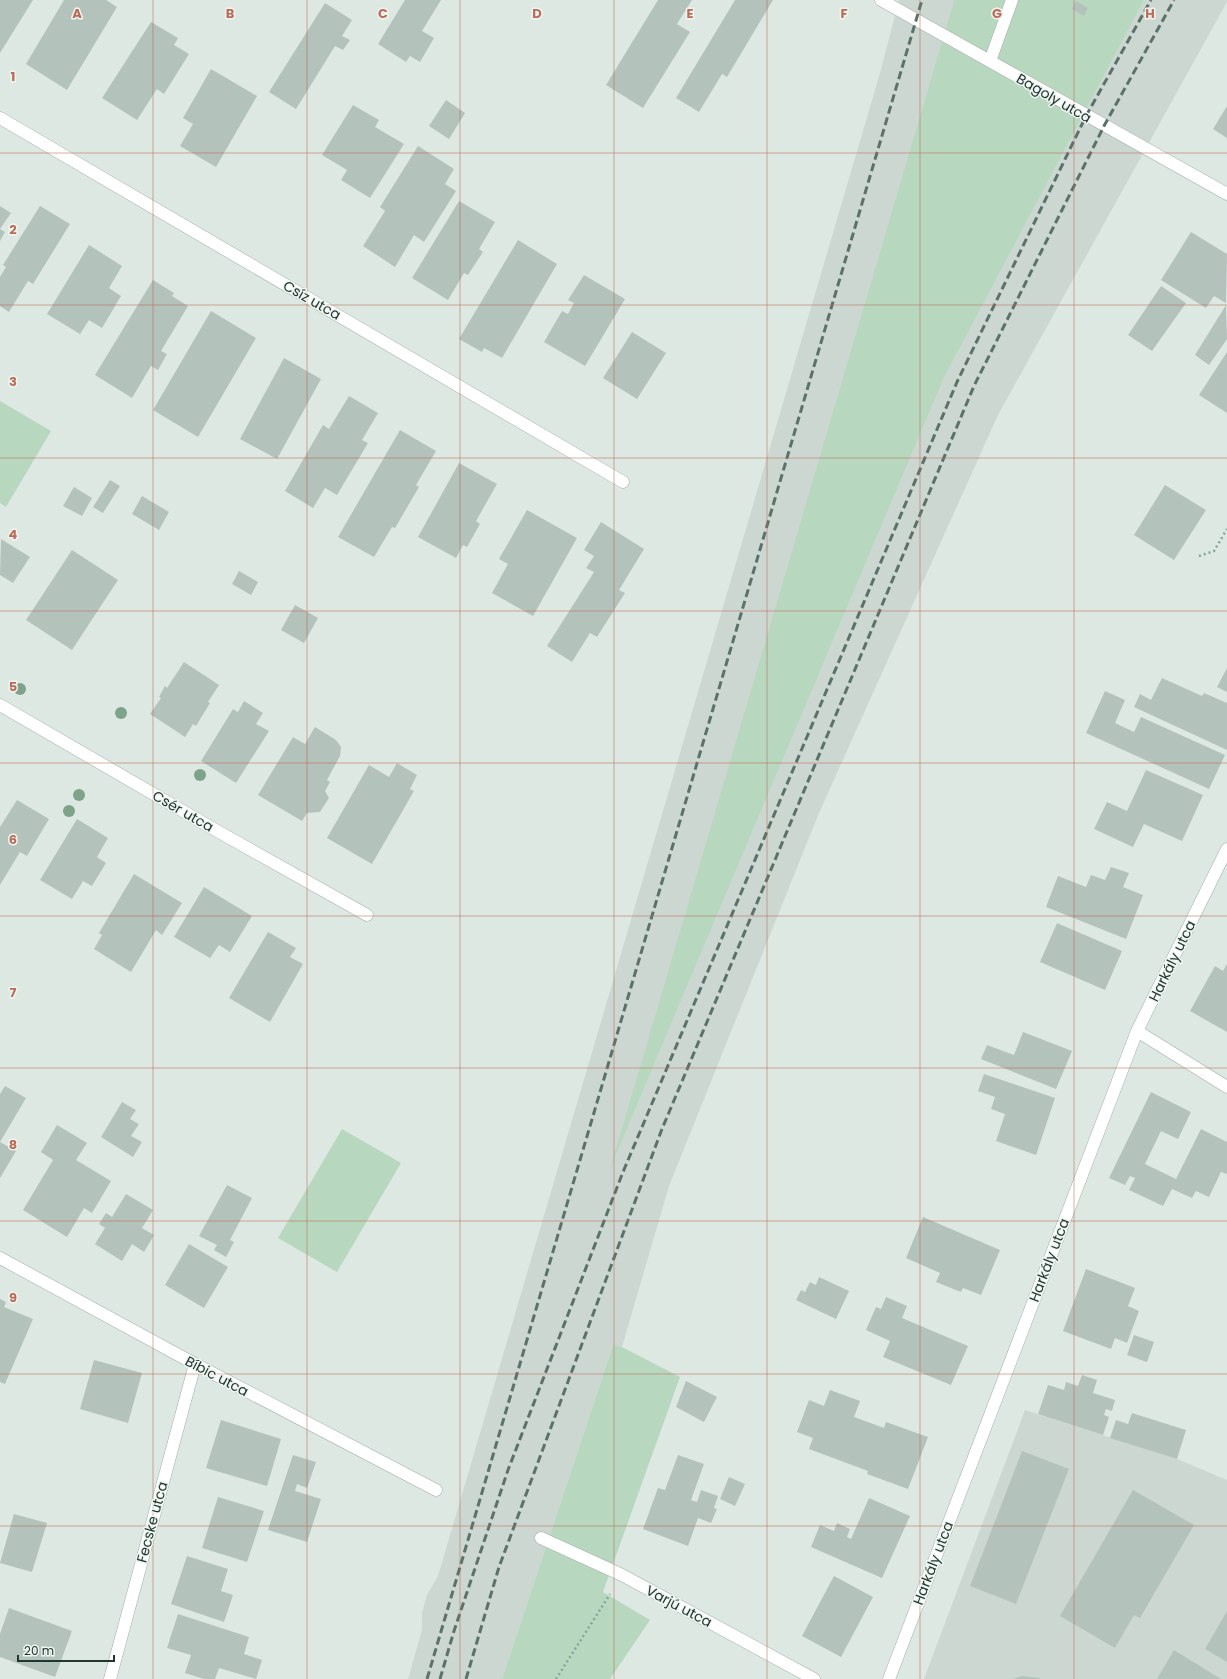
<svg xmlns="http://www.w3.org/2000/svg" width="1227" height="1679" font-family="Poppins,sans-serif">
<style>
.built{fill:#ccd7d2}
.green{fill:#b8d7bf}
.building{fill:#b4c2bc}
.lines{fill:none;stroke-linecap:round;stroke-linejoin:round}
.street-casing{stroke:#a2afa9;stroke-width:13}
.path{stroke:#81a89a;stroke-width:2.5;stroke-dasharray:2 3;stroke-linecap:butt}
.street{stroke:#fff;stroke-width:12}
.rail{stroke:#5b726a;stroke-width:3;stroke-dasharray:8 4;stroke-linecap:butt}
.tree{fill:#7ea28a}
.grid{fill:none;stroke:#bc6b56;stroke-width:1;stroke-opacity:0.55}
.labels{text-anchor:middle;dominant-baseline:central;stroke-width:3;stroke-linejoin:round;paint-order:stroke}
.street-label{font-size:14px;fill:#21362f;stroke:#eef5f1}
.grid-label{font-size:13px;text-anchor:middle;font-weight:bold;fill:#bc6b56;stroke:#eef5f1;stroke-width:3;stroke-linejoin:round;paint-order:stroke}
</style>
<rect width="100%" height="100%" fill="#dee8e3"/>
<path class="built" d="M899 0H954L612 1164 944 378 1144 0H1227V2L998 415 819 813 669 1186 622 1347 613 1345 502 1679H408L422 1630V1613L427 1595 438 1576 880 73Z
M1025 1410 1177 1459 1227 1480V1679H924Z"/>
<path class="green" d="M954 0H1144L944 378 610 1169Z
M0 401 51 431 6 507 0 503Z
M342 1129 401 1163 337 1272 278 1238Z
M613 1345 622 1347 680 1377 603 1592 650 1620 610 1679H502Z"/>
<path class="building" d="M0 0H33L0 53Z
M64 0H106L117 7 67 90 26 64Z
M405 0H441L422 31 434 38 420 62 410 56 406 62 378 44Z
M658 0H692L677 24 690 32 643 108 606 85Z
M735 0H773L727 77 722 74 699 112 676 98Z
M1076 1 1088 8 1084 16 1072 9Z
M325 3 352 20 342 36 350 40 343 50 335 46 296 109 269 92Z
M151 22 178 38 174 45 189 54 164 94 157 89 137 120 102 98Z
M211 69 257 96 216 167 180 146 193 124 183 118Z
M446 100 465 113 449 139 429 126Z
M353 105 379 120 375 127 404 144 370 198 341 180 347 170 322 155Z
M1227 106V138L1213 129Z
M418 146 454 169 445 184 456 191 424 242 414 235 395 267 363 246 385 211 380 207Z
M459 201 495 222 479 249 483 252 468 275 464 273 448 300 412 278Z
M0 206 11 213 0 229 5 232 0 241Z
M40 206 70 224 33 284 28 281 9 312 0 306V277L6 267 3 265Z
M1191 232 1227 254 1226 303 1214 296 1206 308 1161 280Z
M518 240 557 264 502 358 484 348 482 352 459 339Z
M89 245 122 266 109 288 121 296 102 328 89 320 80 334 47 314Z
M584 275 625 299 585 366 544 342 562 311 568 314 574 303 568 300Z
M153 280 174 293 172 296 188 306 161 351 167 354 158 370 151 366 132 398 95 375Z
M1161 286 1186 303 1152 351 1128 335Z
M1226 305 1227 339 1209 365 1195 355Z
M211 311 256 338 198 437 153 410Z
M632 332 666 353 637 399 603 378Z
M1227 352V413L1199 395Z
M284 358 321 379 277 459 240 439Z
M349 396 378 413 362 440 368 443 337 495 325 488 313 508 285 491 323 425 329 429Z
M400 430 436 451 416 485 419 487 395 528 392 527 374 557 338 537Z
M459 463 497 484 476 521 480 524 467 547 463 545 456 558 418 537Z
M110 480 120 486 103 513 93 507Z
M1165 485 1206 510 1174 560 1134 535Z
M74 487 92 498 82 516 63 506Z
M142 496 169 512 159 530 132 514Z
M527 510 577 538 533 616 492 593 508 564 499 559Z
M601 522 644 549 619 590 625 593 597 637 590 633 572 662 547 646 594 572 586 568 594 556 584 550Z
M1 539 30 557 13 583 0 575Z
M72 550 118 580 72 650 26 620Z
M239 571 258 582 251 595 232 584Z
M295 605 318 618 304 643 281 630Z
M184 662 219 685 208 702 210 703 196 726 193 724 185 737 150 714 161 698 159 697 165 686 167 688Z
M1227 668V692L1217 687Z
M1162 678 1202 696 1204 693 1227 703V750L1134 707 1140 694 1151 700Z
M1105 691 1125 700 1115 723 1134 732 1141 717 1225 755 1209 789 1086 733Z
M244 701 263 713 256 724 269 731 236 783 201 761 233 709 238 712Z
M315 727 336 740 341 747 340 756 327 780 330 782 325 791 329 798 320 812 307 813 302 821 258 795 293 737 305 744Z
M397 763 417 775 410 789 414 791 372 864 327 838 369 765 389 777Z
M1146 770 1203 795 1182 841 1144 824 1133 847 1094 829 1107 802 1127 811Z
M17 800 49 819 27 856 20 852 0 885V827Z
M77 819 108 838 97 857 106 863 92 886 83 881 72 899 40 880Z
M1111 867 1129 873 1123 887 1143 895 1126 939 1046 907 1058 876 1086 887 1091 875 1105 880Z
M134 874 182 903 162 935 156 930 131 972 94 949 102 935 99 933Z
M204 887 252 916 230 952 219 945 210 958 174 937Z
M1057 923 1122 951 1105 990 1040 962Z
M268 932 296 948 290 957 303 964 270 1022 229 998Z
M1227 964V1032L1190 1011 1215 966 1223 971Z
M1023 1032 1072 1051 1056 1089 981 1059 987 1045 1014 1055Z
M984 1074 1055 1098 1036 1155 996 1141 1005 1114 991 1109 995 1097 978 1091Z
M5 1086 26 1098 0 1142 16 1151 0 1178V1094Z
M1151 1092 1191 1112 1178 1139 1161 1131 1145 1164 1176 1179 1201 1129 1227 1142V1174L1221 1172 1209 1197 1196 1191 1192 1198 1172 1189 1163 1206 1129 1190 1135 1178 1130 1176 1125 1185 1109 1178Z
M122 1102 136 1110 130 1119 139 1124 131 1136 142 1142 133 1157 101 1137Z
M57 1125 87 1143 76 1160 111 1181 92 1213 84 1208 67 1237 23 1210 53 1160 41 1152Z
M227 1185 252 1198 230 1240 234 1242 226 1257 214 1250 217 1245 199 1236Z
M126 1194 153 1210 142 1228 154 1235 144 1252 132 1244 122 1261 95 1244 105 1228 99 1224 106 1213 112 1217Z
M923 1217 1000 1250 981 1295 963 1288 961 1292 936 1282 940 1273 906 1258Z
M189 1244 228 1267 204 1308 165 1285Z
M1086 1269 1135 1288 1128 1306 1139 1311 1127 1343 1115 1338 1111 1349 1063 1331Z
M819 1277 849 1291 836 1319 796 1300 801 1290 805 1292 810 1282 816 1285Z
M886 1297 907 1306 902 1318 968 1346 951 1385 883 1357 890 1341 866 1330 876 1307 881 1309Z
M0 1299 6 1302 4 1307 33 1319 5 1384 0 1382Z
M1134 1335 1154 1342 1147 1362 1127 1355Z
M94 1360 142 1373 128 1423 80 1409Z
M1082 1375 1097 1380 1093 1393 1115 1400 1112 1411 1106 1409 1104 1415 1109 1417 1103 1435 1038 1414 1048 1385 1064 1390 1066 1382 1078 1386Z
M686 1381 717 1397 704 1422 676 1407Z
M830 1390 860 1401 854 1417 884 1428 886 1422 928 1437 908 1489 867 1474 868 1471 809 1449 813 1438 797 1432 809 1400 824 1406Z
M1132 1413 1186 1430 1177 1459 1110 1438 1116 1420 1128 1424Z
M221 1420 281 1439 267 1486 206 1468Z
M1022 1451 1069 1469 1016 1604 970 1586Z
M293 1455 316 1462 307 1488 297 1484 295 1491 321 1499 307 1542 268 1530Z
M678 1455 704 1464 691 1500 697 1502 701 1490 718 1496 714 1508 717 1509 711 1523 698 1518 688 1546 643 1529 658 1488 665 1490Z
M729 1477 745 1484 735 1506 720 1499Z
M1133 1490 1194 1525 1140 1618 1134 1615 1115 1648 1060 1616Z
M218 1497 264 1511 247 1562 202 1548Z
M869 1498 910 1516 882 1578 811 1547 820 1525 834 1531 837 1523 850 1529 847 1537 851 1539Z
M14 1514 47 1523 32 1572 0 1563Z
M187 1556 228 1569 221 1591 233 1595 224 1622 171 1604Z
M834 1576 873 1597 841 1657 802 1636Z
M9 1608 72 1631 55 1677 0 1657V1634Z
M1227 1611V1662L1205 1649Z
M178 1614 249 1637 244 1654 262 1660 256 1679 219 1668 215 1679H204L185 1673 191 1655 167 1648Z
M1174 1650 1221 1679H1157Z
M1022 1676 1040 1678V1679H1013Z"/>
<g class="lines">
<g class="street-casing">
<path id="street" d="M881 0 1227 194
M990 61 1012 0
M0 118 623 482
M0 705 219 832 367 915
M1137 1031 1227 1087
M0 1258 195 1364 436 1490
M541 1538 622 1575 814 1679
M110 1679 195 1364
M889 1679 1137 1031 1227 849"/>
</g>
<path class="path" d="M1199 556 1214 551 1227 529
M556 1679 610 1594"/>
<use href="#street" class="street"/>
<path class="rail" d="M427 1679 922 0
M440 1679 454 1631 508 1470 623 1172 957 382 1086 116 1151 0
M466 1679 499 1567 662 1129 974 386 1104 126 1174 0"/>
</g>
<g class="tree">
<circle cx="20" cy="689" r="6"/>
<circle cx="121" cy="713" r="6"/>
<circle cx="200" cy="775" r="6"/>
<circle cx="79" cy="795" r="6"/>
<circle cx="69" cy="811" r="6"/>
</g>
<path class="grid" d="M153 0V1679M307 0V1679M460 0V1679M614 0V1679M767 0V1679M920 0V1679M1074 0V1679M0 153H1227M0 305H1227M0 458H1227M0 611H1227M0 763H1227M0 916H1227M0 1068H1227M0 1221H1227M0 1374H1227M0 1526H1227"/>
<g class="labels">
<g class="street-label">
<text transform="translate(1054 98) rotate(30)">Bagoly utca</text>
<text transform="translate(312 300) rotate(30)">Csíz utca</text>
<text transform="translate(183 811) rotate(30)">Csér utca</text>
<text transform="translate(1172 961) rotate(-64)">Harkály utca</text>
<text transform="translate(1049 1260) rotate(-69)">Harkály utca</text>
<text transform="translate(217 1376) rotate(28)">Bíbic utca</text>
<text transform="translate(152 1522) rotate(-75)">Fecske utca</text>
<text transform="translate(933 1563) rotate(-69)">Harkály utca</text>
<text transform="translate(679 1606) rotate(28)">Varjú utca</text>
</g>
</g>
<g class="grid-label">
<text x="77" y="18">A</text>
<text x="230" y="18">B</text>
<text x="383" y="18">C</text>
<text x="537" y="18">D</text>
<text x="690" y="18">E</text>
<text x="844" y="18">F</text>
<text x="997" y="18">G</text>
<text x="1150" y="18">H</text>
<text x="13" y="81">1</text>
<text x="13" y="234">2</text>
<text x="13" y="386">3</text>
<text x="13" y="539">4</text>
<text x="13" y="691">5</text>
<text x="13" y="844">6</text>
<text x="13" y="997">7</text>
<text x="13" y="1149">8</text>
<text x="13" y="1302">9</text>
</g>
<path d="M18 1655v6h96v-6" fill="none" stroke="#21362f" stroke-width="2"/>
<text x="24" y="1655" font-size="12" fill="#21362f" stroke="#eef5f1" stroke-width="3" paint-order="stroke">20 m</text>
</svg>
